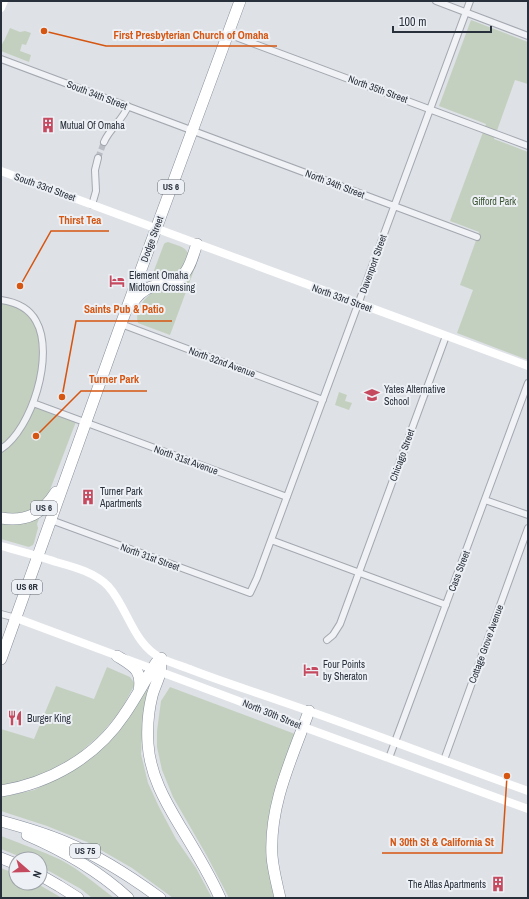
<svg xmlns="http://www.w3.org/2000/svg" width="529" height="899" font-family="'Archivo Narrow',sans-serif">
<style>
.green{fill:#c4d0bf}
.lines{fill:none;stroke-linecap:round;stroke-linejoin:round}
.street-tunnel{stroke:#babec4;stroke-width:6;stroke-dasharray:6 3;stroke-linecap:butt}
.street-casing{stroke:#a4a8b0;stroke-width:8}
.highway-casing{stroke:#868f9c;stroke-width:12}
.street{stroke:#f0f2f5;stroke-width:6}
.secondary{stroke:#fff;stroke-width:8}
.highway{stroke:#fff;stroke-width:11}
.labels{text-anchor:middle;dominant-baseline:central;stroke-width:4;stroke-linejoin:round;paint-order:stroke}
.shield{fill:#edf0f4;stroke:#636a73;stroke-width:1}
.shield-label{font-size:9px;font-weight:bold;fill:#28303c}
.street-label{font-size:10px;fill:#28303c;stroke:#edf0f4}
.poi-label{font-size:10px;fill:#28303c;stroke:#edf0f4;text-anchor:start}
.park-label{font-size:10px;fill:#3e5736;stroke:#edf0f4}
.leader{fill:none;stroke:#d55511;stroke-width:1.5}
.callout-dot{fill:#d55511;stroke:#edf0f4;stroke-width:1.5}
.callout-label{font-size:11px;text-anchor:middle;font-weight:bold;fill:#d55511;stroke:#edf0f4;stroke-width:4;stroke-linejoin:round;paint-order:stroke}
</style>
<rect width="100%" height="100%" fill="#dee1e6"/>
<path class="green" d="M471 20 528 42V84L515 80 494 139 528 152V360L457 333 473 290 460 285 479 232 450 221 486 124 439 106Z
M10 28 20 32 25 31 31 33 26 45 22 44 20 51 31 55 29 62 1 51V47L3 42 4 41Z
M168 242C175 245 185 246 188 253L181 275 149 284 150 281 164 244 165 243Z
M197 254H200L170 335 138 323C134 311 144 298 153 292L152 289 172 286Z
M1 300 9 301 32 315 43 346 33 402 77 419 37 524 38 528 34 543 33 545 29 547 1 539Z
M339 392 347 395 345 401 352 403 349 410 335 405Z
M107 667 130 677 135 684 120 712 100 735 77 755 53 769 27 781 1 785V729L34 739 56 686 94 699Z
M170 687 295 734 272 807 275 898H229L207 856 173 797 162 770 157 747V731L161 701Z
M145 689 148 690 143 718 141 754 148 783 159 807 176 839 196 868 212 898H173L132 868 87 842 47 826 1 811V796L12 795 34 790 63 776Z
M1 836C21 844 42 851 61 860 80 870 97 885 114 898H92L81 889 40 866V859H26L1 849Z
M1 868 16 874V883H36L62 898H1Z"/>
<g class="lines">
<path class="street-tunnel" d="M98 158 104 142"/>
<g class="street-casing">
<path id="street" d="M436 1 528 36
M228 34 528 146
M1 59 477 237
M104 142C110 128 123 120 128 106
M92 205 96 191 95 170 98 158
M1 300C15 302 29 308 36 321 55 354 32 429 1 449
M121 324 323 400
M33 403 287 497
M485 500 528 515
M51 520 250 593 257 578 470 1
M271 540 446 605
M1 614 16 618
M327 640 333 635 340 624 446 336
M389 758 528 383
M444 760 528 528"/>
</g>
<g class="highway-casing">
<path id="highway" d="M131 305C136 297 142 290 151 287 162 283 175 285 183 275 191 267 193 254 197 244
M1 518C27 522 42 514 56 492
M117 656C133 666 143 670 139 691
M161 658C161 663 161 668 160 673 158 681 154 688 152 696 148 712 147 728 148 744 150 775 165 801 180 826 194 849 209 873 220 898
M1 659 121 324 240 1
M1 791C50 783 96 757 124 715 136 698 145 680 156 663L161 658
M1 821C23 827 44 833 65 842 99 856 130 876 160 898
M27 835C64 851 99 871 128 898
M1 858 16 864
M40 875 59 886 78 898
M280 898C277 884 273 870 272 856 269 805 292 758 309 711"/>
</g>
<use href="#street" class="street"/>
<path class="secondary" d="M1 8 4 1
M1 171 528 366
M1 546C19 551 38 556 56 562 74 567 94 572 108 586 128 608 133 644 161 658 171 663 182 666 192 670 223 682 255 692 286 703 367 731 447 762 528 791
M16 618 236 700 309 729 528 809"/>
<use href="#highway" class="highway"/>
</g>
<defs>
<g id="building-bare" transform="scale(1.2)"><path d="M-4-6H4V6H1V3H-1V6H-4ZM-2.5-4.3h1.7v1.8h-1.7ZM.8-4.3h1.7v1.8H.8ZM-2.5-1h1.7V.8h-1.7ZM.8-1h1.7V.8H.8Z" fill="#c54a60" stroke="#edf0f4" stroke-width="2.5" paint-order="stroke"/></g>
<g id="hotel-bare" transform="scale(1.2)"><path d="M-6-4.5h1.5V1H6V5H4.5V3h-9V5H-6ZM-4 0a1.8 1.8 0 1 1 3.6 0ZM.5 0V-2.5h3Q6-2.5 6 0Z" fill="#c54a60" stroke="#edf0f4" stroke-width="2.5" paint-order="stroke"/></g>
<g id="school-bare" transform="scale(1.2)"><path d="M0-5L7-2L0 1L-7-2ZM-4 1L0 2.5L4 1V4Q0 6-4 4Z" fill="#c54a60" stroke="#edf0f4" stroke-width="2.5" paint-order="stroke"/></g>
<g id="restaurant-bare" transform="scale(1.2)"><path d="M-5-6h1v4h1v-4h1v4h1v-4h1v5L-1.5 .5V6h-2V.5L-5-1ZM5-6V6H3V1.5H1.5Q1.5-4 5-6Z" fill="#c54a60" stroke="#edf0f4" stroke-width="2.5" paint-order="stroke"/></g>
</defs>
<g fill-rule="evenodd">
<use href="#building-bare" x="48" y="125"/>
<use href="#hotel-bare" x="117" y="281"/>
<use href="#school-bare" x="372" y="395"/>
<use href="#building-bare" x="88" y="497"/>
<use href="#hotel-bare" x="311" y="670"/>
<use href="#restaurant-bare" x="15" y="718"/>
<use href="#building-bare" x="498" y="884"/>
</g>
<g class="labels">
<g class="shield">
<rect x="158" y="180" width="26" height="14" rx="3"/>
<rect x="31" y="501" width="26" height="14" rx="3"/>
<rect x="12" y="580" width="30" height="14" rx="3"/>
<rect x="70" y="844" width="30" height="14" rx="3"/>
</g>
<g class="shield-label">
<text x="171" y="187">US 6</text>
<text x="44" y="508">US 6</text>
<text x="27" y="587">US 6R</text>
<text x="85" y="851">US 75</text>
</g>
<g class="street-label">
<text transform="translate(378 89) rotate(20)">North 35th Street</text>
<text transform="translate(97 95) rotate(21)">South 34th Street</text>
<text transform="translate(335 184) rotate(21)">North 34th Street</text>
<text transform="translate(45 187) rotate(20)">South 33rd Street</text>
<text transform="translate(152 239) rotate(-70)">Dodge Street</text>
<text transform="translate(373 264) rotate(-70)">Davenport Street</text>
<text transform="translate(342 298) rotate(20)">North 33rd Street</text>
<text transform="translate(222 362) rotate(20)">North 32nd Avenue</text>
<text transform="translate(402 455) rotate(-70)">Chicago Street</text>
<text transform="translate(186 460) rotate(20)">North 31st Avenue</text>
<text transform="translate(150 557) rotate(20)">North 31st Street</text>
<text transform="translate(459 571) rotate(-69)">Cass Street</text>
<text transform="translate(486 644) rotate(-70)">Cottage Grove Avenue</text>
<text transform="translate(272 714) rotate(22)">North 30th Street</text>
</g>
<g class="poi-label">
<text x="60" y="125">Mutual Of Omaha</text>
<text x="129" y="275">Element Omaha<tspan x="129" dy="12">Midtown Crossing</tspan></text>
<text x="384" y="389">Yates Alternative<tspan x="384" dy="12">School</tspan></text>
<text x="100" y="491">Turner Park<tspan x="100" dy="12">Apartments</tspan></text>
<text x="323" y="664">Four Points<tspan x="323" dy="12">by Sheraton</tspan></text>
<text x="27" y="718">Burger King</text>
<text x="486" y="884" text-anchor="end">The Atlas Apartments</text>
</g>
<g class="park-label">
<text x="494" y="201">Gifford Park</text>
</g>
</g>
<path class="leader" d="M44 31L106 46H277M20 286L51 231H109M62 397L76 321H172M36 436L81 391H147M507 776L502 853H382"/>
<g class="callout-dot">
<circle cx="44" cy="31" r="4"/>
<circle cx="20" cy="286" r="4"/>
<circle cx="62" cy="397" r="4"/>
<circle cx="36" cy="436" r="4"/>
<circle cx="507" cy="776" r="4"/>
</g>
<g class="callout-label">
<text x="191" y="39">First Presbyterian Church of Omaha</text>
<text x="80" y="224">Thirst Tea</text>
<text x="124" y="313">Saints Pub &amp; Patio</text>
<text x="114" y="383">Turner Park</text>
<text x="442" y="846">N 30th St &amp; California St</text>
</g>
<rect width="529" height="899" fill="none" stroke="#28303c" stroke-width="4"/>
<g transform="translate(28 871) rotate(110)"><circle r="19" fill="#edf0f4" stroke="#9ea3aa"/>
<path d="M0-3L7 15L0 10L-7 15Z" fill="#c54a60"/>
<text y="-6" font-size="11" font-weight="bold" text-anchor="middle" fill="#28303c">N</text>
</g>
<path d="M393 26v6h98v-6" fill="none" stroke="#28303c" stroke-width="2"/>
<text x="399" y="26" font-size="12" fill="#28303c" stroke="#edf0f4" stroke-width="3" paint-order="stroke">100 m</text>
</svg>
